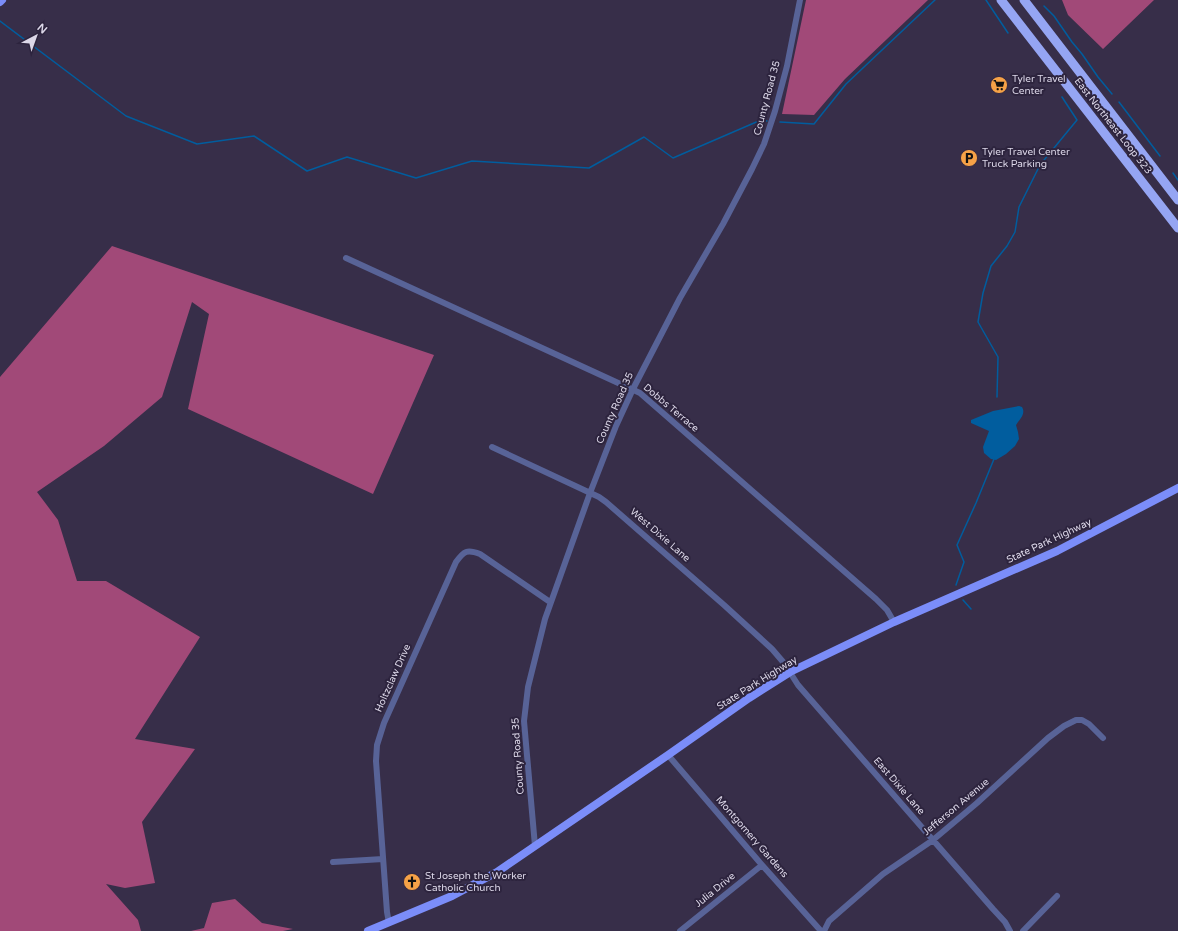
<svg xmlns="http://www.w3.org/2000/svg" width="1178" height="931" font-family="'Varela Round',sans-serif">
<style>
.forest{fill:#a14978}
.water{fill:#015d9e}
.lines{fill:none;stroke-linecap:round;stroke-linejoin:round}
.stream{stroke:#015d9e;stroke-width:1.5}
.minor{stroke:#586397;stroke-width:6}
.major{stroke:#7b8df9;stroke-width:8}
.highway{stroke:#95a5f3;stroke-width:9}
.labels{text-anchor:middle;dominant-baseline:central;stroke-width:4;stroke-linejoin:round;paint-order:stroke}
.poi-label{font-size:10px;fill:#dcd7e8;stroke:#2d243e;text-anchor:start}
.street-label{font-size:10px;fill:#dcd7e8;stroke:#2d243e}
</style>
<rect width="100%" height="100%" fill="#372e49"/>
<path class="forest" d="M806 0H928L845 79 814 115 782 114Z
M1062 0H1154L1103 49 1068 15Z
M112 246 434 355 373 494 188 409 209 314 192 302 162 397 104 446 37 492 58 520 77 581H106L200 637 135 739 195 749 142 822 155 883 125 888 106 884 138 920 141 931H0V377Z
M235 899 262 923 293 929 283 931H191L204 928 212 903Z"/>
<path class="water" d="M1019 406 1022 407C1026 414 1020 419 1016 425L1018 432 1019 439 1015 446 1006 454 996 460 991 459 984 453 983 447 989 431 971 423V420L993 411Z"/>
<g class="lines">
<path class="stream" d="M986 0 1008 33
M1044 6 1054 16 1072 42 1082 54 1098 77 1112 94
M0 21 126 116 197 144 254 136 307 171 347 157 416 178 472 161 589 168 644 137 673 158 761 120 767 121
M1119 102 1160 156
M780 122 814 124 846 84 935 0
M1173 173 1178 180
M997 397 998 357 978 322 983 293 991 266 1007 246 1015 232 1019 207 1040 165 1077 120 1062 97
M956 585 964 562 957 545 976 503 994 459
M963 600 971 609"/>
<path class="minor" d="M346 258 640 393 876 599 887 610 894 622
M492 447 599 497 606 502 724 605 772 649 784 663 798 685 993 909 1005 922 1010 931
M668 755 762 865 821 931
M535 846 524 721 528 687 545 619 590 493 616 426 633 389 680 298 723 224 752 169 764 144 775 111 787 66 800 0
M333 862 383 859
M389 923 387 912 376 761 377 745 384 723 456 562C464 551 467 549 480 554L550 602
M680 931 762 865
M824 931 829 921 883 874 933 840 977 803 1048 738 1064 726 1076 720H1082L1089 724 1103 738
M1023 931 1057 896"/>
<path class="major" d="M0 2 2 0
M368 931 452 896 497 872 668 755 749 698 790 672 894 622 1057 551 1178 488"/>
<path class="highway" d="M1001 0 1178 228
M1024 0 1178 200"/>
</g>
<defs>
<g id="supermarket-disc" transform="scale(0.9)"><circle r="9.5" fill="#f6a247" stroke="#2d243e"/><path d="M-6-5.5h2.5l.6 2H6L4.5 2H-2.5L-4.4-4H-6ZM-1.5 3.2a1.3 1.3 0 1 0 .1 0ZM3 3.2a1.3 1.3 0 1 0 .1 0Z" fill="#111"/></g>
<g id="parking-disc" transform="scale(0.9)"><circle r="9.5" fill="#f6a247" stroke="#2d243e"/><path d="M-3.5-5.5H1a3.5 3.5 0 0 1 0 7H-1V5.5H-3.5ZM-1-3.4V-.6H.8a1.4 1.4 0 0 0 0-2.8Z" fill="#111"/></g>
<g id="church-disc" transform="scale(0.9)"><circle r="9.5" fill="#f6a247" stroke="#2d243e"/><path d="M-1.2-6h2.4v3.5h3.3v2.4h-3.3V6h-2.4V-.1h-3.3v-2.4h3.3Z" fill="#111"/></g>
</defs>
<g fill-rule="evenodd">
<use href="#supermarket-disc" x="999" y="85"/>
<use href="#parking-disc" x="969" y="158"/>
<use href="#church-disc" x="412" y="882"/>
</g>
<g class="labels">
<g class="poi-label">
<text x="1012" y="79">Tyler Travel<tspan x="1012" dy="12">Center</tspan></text>
<text x="982" y="152">Tyler Travel Center<tspan x="982" dy="12">Truck Parking</tspan></text>
<text x="425" y="876">St Joseph the Worker<tspan x="425" dy="12">Catholic Church</tspan></text>
</g>
<g class="street-label">
<text transform="translate(767 98) rotate(-75)">County Road 35</text>
<text transform="translate(1113 126) rotate(52)">East Northeast Loop 323</text>
<text transform="translate(615 408) rotate(-66)">County Road 35</text>
<text transform="translate(671 408) rotate(40)">Dobbs Terrace</text>
<text transform="translate(660 535) rotate(41)">West Dixie Lane</text>
<text transform="translate(1049 541) rotate(-25)">State Park Highway</text>
<text transform="translate(393 678) rotate(-66)">Holtzclaw Drive</text>
<text transform="translate(757 683) rotate(-32)">State Park Highway</text>
<text transform="translate(518 756) rotate(-94)">County Road 35</text>
<text transform="translate(899 786) rotate(49)">East Dixie Lane</text>
<text transform="translate(956 807) rotate(-40)">Jefferson Avenue</text>
<text transform="translate(752 837) rotate(49)">Montgomery Gardens</text>
<text transform="translate(715 890) rotate(-39)">Julia Drive</text>
</g>
</g>
<g transform="translate(36 36) rotate(41)" stroke="#2d243e" stroke-width="3" paint-order="stroke">
<path d="M0-3L7 15L0 10L-7 15Z" fill="#dcd7e8"/>
<text y="-6" font-size="11" font-weight="bold" text-anchor="middle" fill="#dcd7e8">N</text>
</g>
</svg>
